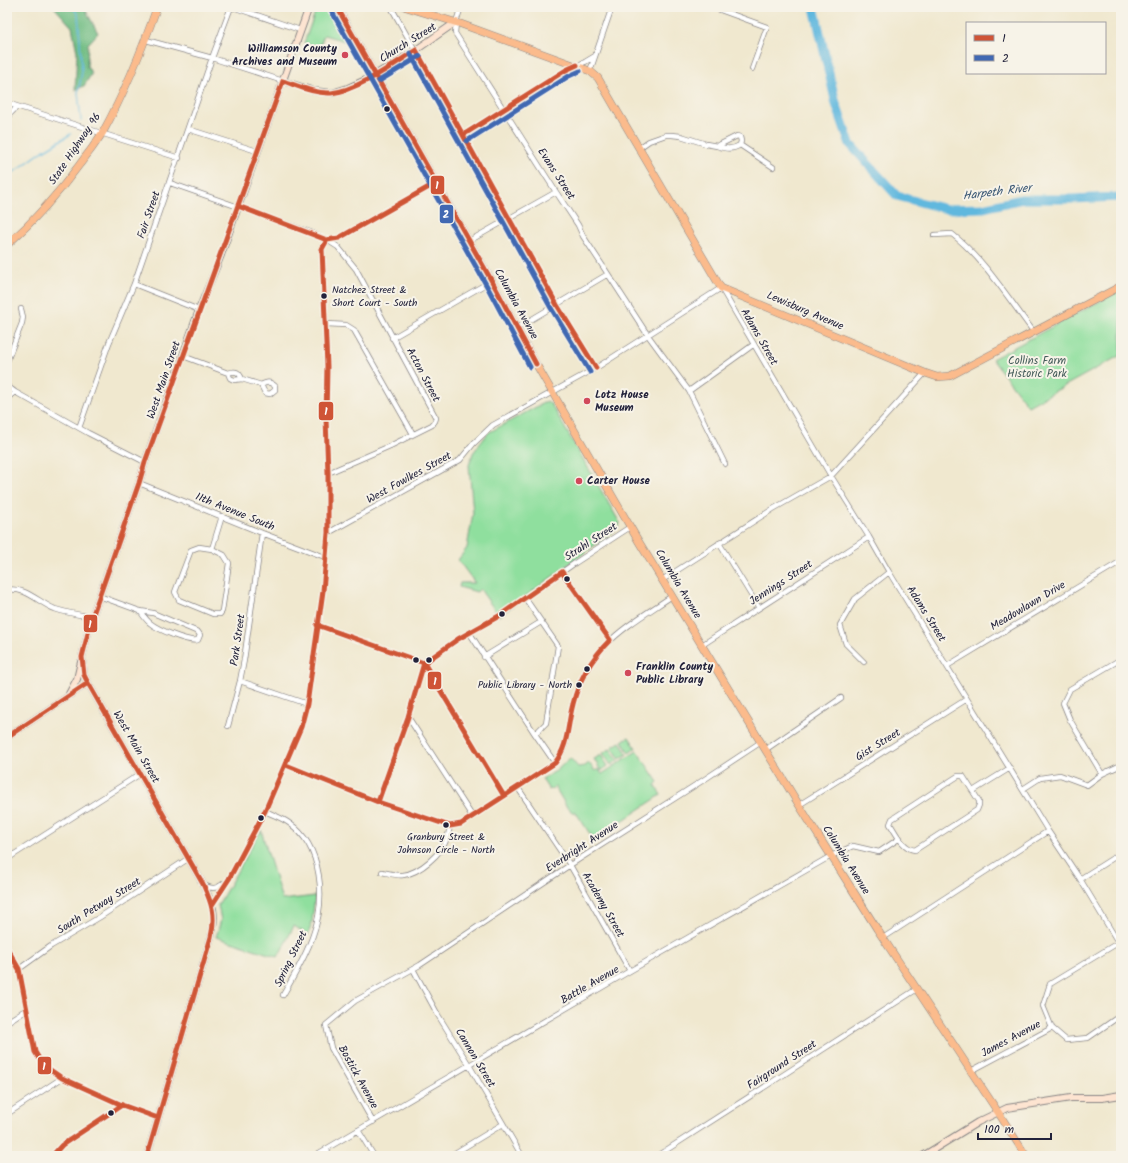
<svg xmlns="http://www.w3.org/2000/svg" width="1128" height="1163" font-family="Kalam,sans-serif">
<style>
.green{fill:#8fdf9e;stroke:#58806c}
.forest{fill:#73be85;stroke:#4a7060}
.lines{fill:none;stroke-linecap:round;stroke-linejoin:round}
.stream{stroke:#60b8de;stroke-width:1.5}
.river{stroke:#60b8de;stroke-width:9}
.street-casing{stroke:#898585;stroke-width:6}
.secondary-casing{stroke:#898585;stroke-width:8}
.primary-casing{stroke:#898585;stroke-width:8}
.street{stroke:#fff;stroke-width:4.5}
.secondary{stroke:#fde4d1;stroke-width:6}
.primary{stroke:#fbbb8c;stroke-width:7}
.bus-1-casing{stroke:#f7f3e8;stroke-width:8}
.bus-2-casing{stroke:#f7f3e8;stroke-width:8}
.bus-1{stroke:#cf5436;stroke-width:5}
.bus-2{stroke:#4168b2;stroke-width:5}
.poi-dot{fill:#d1495b;stroke:#f7f3e8;stroke-width:1.5}
.bus-dot{fill:#22223b;stroke:#f7f3e8;stroke-width:1.5}
.labels{text-anchor:middle;dominant-baseline:central;stroke-width:4;stroke-linejoin:round;paint-order:stroke}
.bus-label{font-size:10px;fill:#22223b;stroke:#f7f3e8;text-anchor:start}
.street-label{font-size:11px;fill:#22223b;stroke:#f7f3e8}
.poi-label{font-size:11px;font-weight:bold;fill:#22223b;stroke:#f7f3e8;text-anchor:start}
.park-label{font-size:11px;fill:#435b59;stroke:#f7f3e8}
.water-label{font-size:12px;font-style:italic;fill:#385674;stroke:#f7f3e8}
.line-badge{stroke:#f7f3e8;stroke-width:1.5}
.badge-label{font-size:11px;text-anchor:middle;font-weight:bold;fill:#fff}
</style>
<rect width="100%" height="100%" fill="#f7f3e8"/>
<filter id="ink" filterUnits="userSpaceOnUse"><feTurbulence type="fractalNoise" baseFrequency=".025" numOctaves="2"/><feDisplacementMap in="SourceGraphic" scale="8" xChannelSelector="R" yChannelSelector="G"/><feConvolveMatrix kernelMatrix="1 2 1 2 8 2 1 2 1" color-interpolation-filters="sRGB"/></filter>
<filter id="wash" filterUnits="userSpaceOnUse"><feTurbulence type="fractalNoise" baseFrequency=".012" numOctaves="4" result="noise"/><feDisplacementMap in="SourceGraphic" scale="16" xChannelSelector="R" yChannelSelector="G"/><feGaussianBlur stdDeviation="0.9" result="paint"/><feColorMatrix in="noise" values="0 0 0 0 0 0 0 0 0 0 0 0 0 0 0 0 0 1.4 0 .05"/><feComposite in="paint" operator="in"/></filter>
<g filter="url(#wash)">
<rect width="100%" height="100%" fill="#f0e8cf"/>
<path class="green" d="M317 7H329L348 42 324 35 319 48 304 43Z
M1119 291 1121 294V355L1028 406 992 359Z
M547 401 551 404 620 523 618 528 499 616 480 589 477 592 459 587 460 583H475L458 560 467 548 473 513 469 465 473 453 488 433Z
M629 737 636 748 629 753 622 741Z
M620 742 627 754 620 759 612 747Z
M610 749 618 760 611 765 603 753Z
M637 751 658 782 655 785 661 795 595 839 592 837 575 811 572 813 570 809H568L555 787 549 790 542 779 556 771 570 758 578 767 585 766 589 763 595 771 598 769 602 774Z
M601 755 608 766 601 771 594 759Z
M261 830 282 900 315 896 312 922 308 935 294 926 278 957 216 937 221 920 218 905Z"/>
<path class="forest" d="M54 7H84L98 33 88 44 87 67 92 73 84 86 75 90 77 52 72 27Z"/>
<g class="lines">
<path class="stream" d="M72 7 78 14 79 27 82 72 78 93 81 120
M7 177 43 151 71 134"/>
<path class="river" d="M814 7 836 104 850 144 897 196 946 209 983 208 1022 199H1071L1121 197"/>
</g>
</g>
<g filter="url(#ink)">
<g class="lines">
<g class="street-casing">
<path id="street" d="M233 7 300 30
M391 7 557 305 596 368
M461 7 456 22 455 33 556 192 578 225 583 236 608 274 647 334 689 391 725 464
M712 7 767 27 752 69
M146 40 212 58 283 81
M590 71 612 7
M7 103 179 158
M7 117 17 107
M188 129 257 151
M463 135 566 70 585 62 595 56
M740 145 773 167
M639 148 649 141 666 135H672L681 136 706 144 717 146 737 136 740 137 741 141 740 145C732 150 726 149 717 146
M170 183 310 232 327 240 338 247 356 269 436 418 435 421 432 425 390 446 328 473
M934 235 952 234C985 260 1008 298 1033 331
M327 240 339 238 436 183
M469 241 556 192
M134 284 199 310
M326 324 346 325 354 330 413 434
M517 328 608 274
M392 338 491 281
M183 356 228 373 230 378 234 380 242 379 261 385 265 393 270 394 275 390V386C269 381 267 382 261 385
M7 361 22 323 23 317 21 309
M228 373C236 370 239 372 242 379
M7 386 15 392 88 433 145 462
M689 391 753 345
M7 398 15 392
M79 428 109 343 134 284 212 58 231 7
M139 483 262 533 325 557
M328 533 460 460 474 443 493 425 596 368 721 288 831 476 869 537 889 572 1048 831 1080 879 1121 947
M719 543 759 608
M212 549 199 547 191 550 175 592 179 600 213 614H220L222 611 229 563 224 555 212 549 222 516
M662 580 773 509 831 476 925 373
M7 590C25 586 39 603 55 609 67 613 80 615 92 617
M99 596 140 611 153 613 198 632 200 635 198 640C189 643 157 629 150 623 146 620 143 615 140 611
M525 598 558 646 546 723 535 734 555 763
M317 625 424 663 504 796
M469 632 535 734
M702 645 869 537
M484 657 541 622
M864 662 846 644 840 625 855 599 889 572
M947 666 1118 563
M240 681 307 704
M408 717 472 816
M228 726 240 681 244 660 262 533
M765 750 841 698
M286 765 378 802 450 826 461 824 555 763C572 742 566 726 573 703 591 644 625 628 672 596
M1102 774 1070 720 1063 703 1070 689 1121 659
M958 776H963L979 801V805L977 810 915 850C903 849 896 833 890 824L892 819Z
M518 788 570 865 630 971
M1023 789 1040 778 1060 775 1087 785 1102 774 1121 765
M973 791 1010 768
M378 802 408 717 424 663 458 639 499 616 575 563 630 527
M799 805 967 699
M265 811C273 815 282 818 289 823 323 846 326 900 313 935 306 956 294 976 283 995
M7 859 140 774
M382 872C388 873 397 876 403 875 420 873 442 853 447 838 449 834 449 830 450 826
M1080 879 1121 853
M203 884C211 890 217 889 224 883
M212 905 229 879 265 811 301 727 307 704 323 591 328 533V473L326 419 327 366 322 249 327 240
M883 938 1048 831
M1121 941 1050 984 1043 1006 1052 1028 1066 1040 1088 1038 1121 1015
M7 948 19 969 35 1052 43 1065 62 1078 97 1094 122 1105 158 1118
M19 969 51 946 100 917 189 858
M413 969 438 1015 469 1065 522 1156
M7 1022 27 1009
M971 1071 1052 1028
M7 1114 62 1078
M373 1122 331 1048 326 1025 355 1001 420 965 570 865 705 779 761 742
M358 1130 374 1156
M327 1149 329 1156
M52 1156 62 1145 122 1105
M314 1156 628 972 831 856 853 846 879 852 900 838
M450 1156 503 1124
M657 1156 917 989"/>
</g>
<g class="secondary-casing">
<path id="secondary" d="M283 81 314 91 332 93 348 88 370 78 416 50 456 22
M69 694 77 679 81 662
M7 737 88 683
M147 1156 211 937C217 913 213 905 203 884L88 683 84 675 82 657 92 617 139 483 145 462 199 310 221 255 309 7
M923 1156 978 1122 1007 1108 1071 1098H1102L1121 1095"/>
</g>
<g class="primary-casing">
<path id="primary" d="M337 7 494 285 536 364 639 542 799 805 877 929 998 1112 1026 1156
M406 7 461 24 590 71 598 78 616 109 721 288 925 373 937 377 950 376 1121 286
M7 245C35 220 58 194 80 164 88 154 96 143 103 132 125 92 142 50 157 7"/>
</g>
<use href="#street" class="street"/>
<use href="#secondary" class="secondary"/>
<use href="#primary" class="primary"/>
<g class="bus-1-casing">
<path id="bus-1" d="M337 7 494 285 536 364
M283 81C298 86 315 94 331 93 357 91 394 64 416 50L557 305 596 368
M463 135 566 70 577 65
M238 206 327 240 339 238 436 183
M562 572 610 640
M317 625 424 663 504 796
M7 737 88 683
M286 765 378 802 450 826 461 824 555 763C569 744 567 726 573 704 579 679 592 658 610 640
M378 802 408 717 424 663 458 639 499 616 562 572
M212 905 229 879 265 811 301 727 307 704 323 591 328 533V473L326 419 327 366 322 249 327 240
M7 948 19 969 35 1052 43 1065 62 1078 122 1105 158 1118
M52 1156 62 1145 122 1105
M147 1156 211 937C216 915 212 904 203 884L88 683 84 675 82 657 92 617 139 483 145 462 283 81"/>
</g>
<g class="bus-2-casing">
<path id="bus-2" d="M331 10 488 288 530 367
M410 53 551 308 590 372
M379 81 420 56
M467 141 569 76 580 71"/>
</g>
<use href="#bus-1" class="bus-1"/>
<use href="#bus-2" class="bus-2"/>
</g>
</g>
<g class="poi-dot">
<circle cx="345" cy="55" r="4"/>
<circle cx="587" cy="401" r="4"/>
<circle cx="579" cy="481" r="4"/>
<circle cx="628" cy="673" r="4"/>
</g>
<g class="bus-dot">
<circle cx="387" cy="109" r="3.5"/>
<circle cx="324" cy="296" r="3.5"/>
<circle cx="567" cy="579" r="3.5"/>
<circle cx="502" cy="614" r="3.5"/>
<circle cx="416" cy="660" r="3.5"/>
<circle cx="429" cy="660" r="3.5"/>
<circle cx="587" cy="669" r="3.5"/>
<circle cx="579" cy="685" r="3.5"/>
<circle cx="261" cy="818" r="3.5"/>
<circle cx="446" cy="825" r="3.5"/>
<circle cx="111" cy="1113" r="3.5"/>
</g>
<g class="labels">
<g class="bus-label">
<text x="332" y="290">Natchez Street &amp;<tspan x="332" dy="13">Short Court - South</tspan></text>
<text x="572" y="685" text-anchor="end">Public Library - North</text>
<text x="446" y="837" text-anchor="middle">Granbury Street &amp;<tspan x="446" dy="13">Johnson Circle - North</tspan></text>
</g>
<g class="street-label">
<text transform="translate(408 43) rotate(-32)">Church Street</text>
<text transform="translate(75 149) rotate(-56)">State Highway 96</text>
<text transform="translate(556 174) rotate(57)">Evans Street</text>
<text transform="translate(149 215) rotate(-71)">Fair Street</text>
<text transform="translate(516 304) rotate(61)">Columbia Avenue</text>
<text transform="translate(805 311) rotate(23)">Lewisburg Avenue</text>
<text transform="translate(759 337) rotate(60)">Adams Street</text>
<text transform="translate(423 375) rotate(62)">Acton Street</text>
<text transform="translate(164 380) rotate(-71)">West Main Street</text>
<text transform="translate(409 478) rotate(-29)">West Fowlkes Street</text>
<text transform="translate(235 512) rotate(22)">11th Avenue South</text>
<text transform="translate(591 542) rotate(-33)">Strahl Street</text>
<text transform="translate(781 583) rotate(-33)">Jennings Street</text>
<text transform="translate(678 584) rotate(59)">Columbia Avenue</text>
<text transform="translate(1028 606) rotate(-31)">Meadowlawn Drive</text>
<text transform="translate(926 614) rotate(58)">Adams Street</text>
<text transform="translate(238 640) rotate(-82)">Park Street</text>
<text transform="translate(878 745) rotate(-32)">Gist Street</text>
<text transform="translate(136 747) rotate(60)">West Main Street</text>
<text transform="translate(582 847) rotate(-33)">Everbright Avenue</text>
<text transform="translate(846 860) rotate(58)">Columbia Avenue</text>
<text transform="translate(603 905) rotate(60)">Academy Street</text>
<text transform="translate(99 906) rotate(-32)">South Petway Street</text>
<text transform="translate(291 959) rotate(-64)">Spring Street</text>
<text transform="translate(590 985) rotate(-30)">Battle Avenue</text>
<text transform="translate(1011 1039) rotate(-28)">James Avenue</text>
<text transform="translate(475 1058) rotate(59)">Cannon Street</text>
<text transform="translate(782 1065) rotate(-33)">Fairground Street</text>
<text transform="translate(358 1077) rotate(61)">Bostick Avenue</text>
</g>
<g class="poi-label">
<text x="337" y="49" text-anchor="end">Williamson County<tspan x="337" dy="13">Archives and Museum</tspan></text>
<text x="595" y="395">Lotz House<tspan x="595" dy="13">Museum</tspan></text>
<text x="587" y="481">Carter House</text>
<text x="636" y="667">Franklin County<tspan x="636" dy="13">Public Library</tspan></text>
</g>
<g class="park-label">
<text x="1037" y="361">Collins Farm<tspan x="1037" dy="13">Historic Park</tspan></text>
</g>
<g class="water-label">
<text transform="translate(997 192) rotate(-7)">Harpeth River</text>
</g>
</g>
<g class="line-badge">
<rect x="430" y="175" width="15" height="20" rx="4" fill="#cf5436"/>
<rect x="439" y="204" width="15" height="20" rx="4" fill="#4168b2"/>
<rect x="318" y="401" width="16" height="20" rx="4" fill="#cf5436"/>
<rect x="83" y="614" width="15" height="19" rx="4" fill="#cf5436"/>
<rect x="427" y="671" width="15" height="19" rx="4" fill="#cf5436"/>
<rect x="37" y="1056" width="15" height="19" rx="4" fill="#cf5436"/>
</g>
<g class="badge-label">
<text x="437" y="189">1</text>
<text x="446" y="218">2</text>
<text x="326" y="415">1</text>
<text x="90" y="628">1</text>
<text x="435" y="685">1</text>
<text x="44" y="1070">1</text>
</g>
<rect width="1128" height="1163" fill="none" stroke="#f7f3e8" stroke-width="24"/>
<rect x="966" y="22" width="140" height="52" fill="#f7f3e8" stroke="#a29fa3"/>
<rect x="974" y="35" width="20" height="6" fill="#cf5436" stroke="#a29fa3"/>
<text x="1002" y="42" font-size="12" fill="#22223b">1</text>
<rect x="974" y="55" width="20" height="6" fill="#4168b2" stroke="#a29fa3"/>
<text x="1002" y="62" font-size="12" fill="#22223b">2</text>
<path d="M978 1133v6h73v-6" fill="none" stroke="#22223b" stroke-width="2"/>
<text x="984" y="1133" font-size="12" fill="#22223b" stroke="#f7f3e8" stroke-width="3" paint-order="stroke">100 m</text>
</svg>
